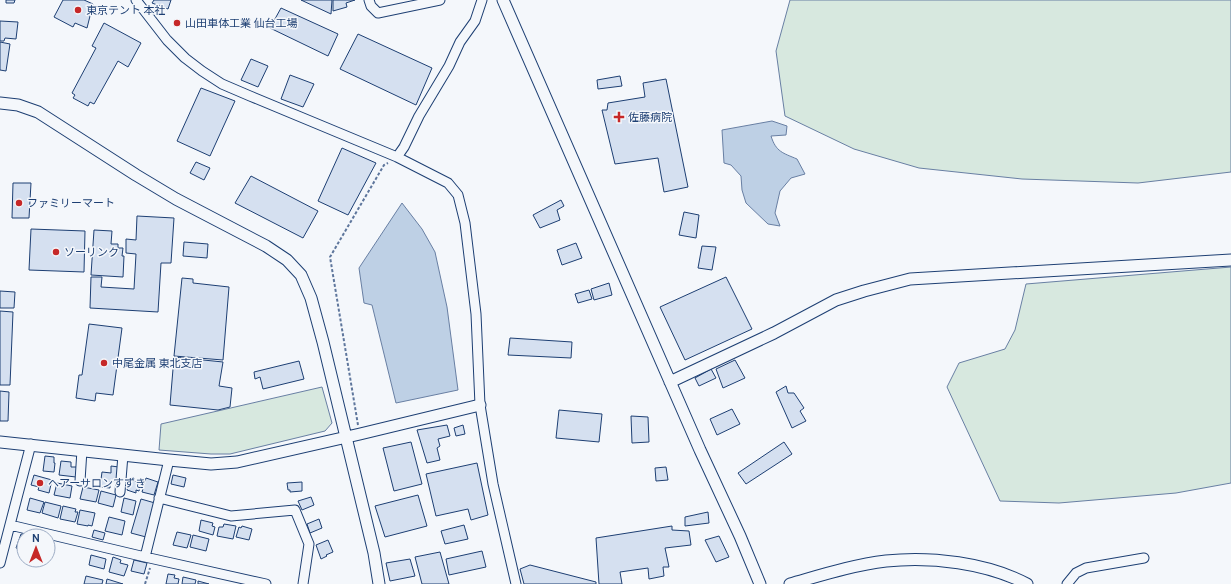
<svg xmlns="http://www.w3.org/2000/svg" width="1231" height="584" font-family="Cabin,'Noto Sans JP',sans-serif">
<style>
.green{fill:#d7e8df;stroke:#687fa3}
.water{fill:#bed0e5;stroke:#687fa3}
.building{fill:#d5e0f0;stroke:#1d3f73}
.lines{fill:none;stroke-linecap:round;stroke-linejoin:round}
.minor-casing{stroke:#1d3f73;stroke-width:11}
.tertiary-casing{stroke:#1d3f73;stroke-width:13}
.path{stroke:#5e769c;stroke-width:2;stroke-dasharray:3 2;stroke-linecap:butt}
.minor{stroke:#f4f7fb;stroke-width:9}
.tertiary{stroke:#f4f7fb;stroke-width:11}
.poi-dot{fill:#c62828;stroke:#f4f7fb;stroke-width:1.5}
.labels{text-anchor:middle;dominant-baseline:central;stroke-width:3;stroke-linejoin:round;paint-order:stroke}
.poi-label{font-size:11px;fill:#1d3f73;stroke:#f4f7fb;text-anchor:start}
</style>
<rect width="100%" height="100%" fill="#f4f7fb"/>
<path class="green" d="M790 0H1231V172L1138 183 1022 179 919 168 854 149 785 116 776 51Z
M1231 267V483L1176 493 1059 503 1000 501 947 387 959 363 1005 349 1015 330 1026 284Z
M322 387 332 423 325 431 230 454H211L159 450 161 424Z"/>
<path class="water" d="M772 121 787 126 786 135 771 136C776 152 783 153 797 159L805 174 791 178 780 191 775 213 780 226 768 224 746 203 742 190 741 176 731 165 724 163 722 130Z
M402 203 422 229 435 252 447 307 458 390 396 403 372 305 364 303 359 268Z"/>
<path class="building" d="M6 0H15L14 3H6Z
M63 0H84L93 4 87 28 75 23 73 27 54 17Z
M154 0H171L168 9 152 3Z
M301 0H332L331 14Z
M333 0H355L346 3 347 7 333 11Z
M281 8 338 34 328 56 270 28Z
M0 21 18 22 16 39 5 38 4 41H0Z
M104 23 141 43 128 67 118 61 94 104 90 102 88 106 73 98 75 95 72 93 96 48 92 46Z
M358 34 432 68 416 105 340 69Z
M0 42 10 44 6 71 0 70Z
M251 59 268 66 258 87 241 80Z
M290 75 314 84 303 107 281 99Z
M620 76 622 86 598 89 597 80Z
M666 79 688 187 664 192 658 158 615 164 602 110H607L608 103 645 97 643 83Z
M201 88 235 101 210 156 177 141Z
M342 148 376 163 348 215 318 201Z
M196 162 210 168 204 180 190 173Z
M251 176 318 211 303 238 235 203Z
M13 183H31L29 218H12Z
M561 200 564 206 557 210 560 220 540 228 533 215Z
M684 212 699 215 696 238 679 235Z
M137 216 174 218 171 263H161L158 312 90 308 91 277H102L101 287 134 289 136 254 126 253V239L136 240Z
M31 229 85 231 84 272 29 270Z
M94 230 112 231 111 244H118V248H123L122 256H124L123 277 91 275Z
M184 242 208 244 207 258 183 256Z
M576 243 582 258 562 265 557 250Z
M702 246 716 247 712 270 698 268Z
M726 277 752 329 685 360 660 307Z
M182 278 193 279V283L229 287 223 360 174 356Z
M609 283 612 295 594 300 591 289Z
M589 290 592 299 578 303 575 294Z
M0 291 15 292 14 308H0Z
M0 311 13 312 10 385H0Z
M89 324 122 328 113 395 96 393 95 401 76 398 79 375H82Z
M510 338 572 342 571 358 508 355Z
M174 357 223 362 219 386 232 388 230 407 218 410 170 405Z
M735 360 745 378 723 388 716 369Z
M299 361 304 379 263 389 260 377 255 379 254 372Z
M711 369 716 378 699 386 695 378Z
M786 386 788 393H794L804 408 800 411 806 421 792 428 776 392Z
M0 391 9 392 8 421H0Z
M732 409 740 424 717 435 710 419Z
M559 410 602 414 599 442 556 438Z
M631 416 648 417 649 442 632 443Z
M447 425 450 436 438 439 440 446 437 448 440 460 427 463 417 430Z
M463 425 465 434 456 436 454 428Z
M411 442 422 484 394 491 383 448Z
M784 442 792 454 746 484 738 473Z
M45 456 54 457V463H55L54 472 43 471Z
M61 461 71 462V467H77L76 477 59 475Z
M477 463 488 515 471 520 468 509 436 516 426 474Z
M111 466 119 467 118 482 110 481V488L100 487 102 472 111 473Z
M666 467 668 480 656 481 655 468Z
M34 475 52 480 49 493 38 490 39 487 31 485Z
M173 475 186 478 184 487 171 484Z
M146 478 158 482 154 495 142 492Z
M130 480 141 483 139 491 136 490V493L127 490Z
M302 482V491L290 492V490H288L287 483Z
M57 483 72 486 70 498 54 495Z
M83 487 99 490 96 502 80 499Z
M101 491 116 495 113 507 98 503Z
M418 495 427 526 385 537 375 506Z
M311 497 314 505 302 510 298 501Z
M30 498 44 502 40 513 27 510Z
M124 498 136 501 133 515 121 512Z
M141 499 155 503 146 537 131 533Z
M45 502 61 506 58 518 42 513Z
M63 506 76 509 75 512H78L75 522 60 519Z
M80 510 95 513 92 526 88 525V526L77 524Z
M708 512 709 523 685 526V517Z
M109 517 125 521 122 535 105 531Z
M319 519 322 528 310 533 307 524Z
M201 520 213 523 212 526 215 527 213 535 199 531Z
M224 524 236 526 233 539 217 536 219 527H223Z
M464 525 468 539 445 544 441 531Z
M242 526 252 529 249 540 236 537 239 527 241 528Z
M672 526V530L689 531 691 545 665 548 669 567H663L664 576 649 579 648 568 620 572 622 584H599L596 538Z
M94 530 105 533 103 540 92 537Z
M177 532 191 535 187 548 173 545Z
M21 534 30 535V536H24V550L16 548Z
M193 535 209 539 206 551 190 547Z
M719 536 729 557 716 562 705 540Z
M328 540 333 552 326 555 327 556 321 559 316 545Z
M482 551 486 567 449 575 446 559Z
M440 552 449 584H422L415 557Z
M91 555 106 559 104 569 89 565Z
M113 557 121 560 120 563 128 565 124 576 109 572Z
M410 559 415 576 390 581 386 563Z
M134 560 147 563 144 574 131 571Z
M530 565 596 582V584H524L520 569Z
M168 574 175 575 174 578 179 579 178 584H166Z
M86 576 103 580 102 584H84Z
M183 577 196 580 195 584H182Z
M107 579 123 584H106Z
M198 581 209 584H198Z"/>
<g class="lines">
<g class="minor-casing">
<path id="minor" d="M136 0 167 40 185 58 202 71 222 84 250 96 397 157 448 183 458 195 465 223 476 314 480 405 493 484 516 584
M369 0 371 6 378 13 440 0
M397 157 404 147 419 116 449 66 460 42 475 21 482 0
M80 481 82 450
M120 492 123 455
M159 498 231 516 295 510 309 544 303 584
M10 525 145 557 169 460
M145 557 266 584
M0 563 31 444
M1067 584 1076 573 1086 568 1144 558"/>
</g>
<g class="tertiary-casing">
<path id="tertiary" d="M503 0 700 450 740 536 760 584
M0 103 18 105 38 112 136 175 176 199 266 246 287 260 301 275 311 298 323 342 374 553 379 584
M670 382 774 333 836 300 864 291 910 279 1231 260
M0 442 169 460 211 464 237 462 360 434 480 405
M790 584C822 575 853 565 886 561 931 556 987 563 1027 584"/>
</g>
<path class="path" d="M358 425 330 257 384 165 388 163
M145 584 150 568"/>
<use href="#minor" class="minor"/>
<use href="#tertiary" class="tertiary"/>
</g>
<g class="poi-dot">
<circle cx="78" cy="10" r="4"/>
<circle cx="177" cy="23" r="4"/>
<path d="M617 111h4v4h4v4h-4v4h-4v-4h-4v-4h4z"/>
<circle cx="19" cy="203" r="4"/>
<circle cx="56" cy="252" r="4"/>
<circle cx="104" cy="363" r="4"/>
<circle cx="40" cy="483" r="4"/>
</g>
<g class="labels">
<g class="poi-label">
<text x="86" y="10">東京テント 本社</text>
<text x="185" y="23">山田車体工業 仙台工場</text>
<text x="628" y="117">佐藤病院</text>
<text x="27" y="203">ファミリーマート</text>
<text x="64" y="252">ソーリンク</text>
<text x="112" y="363">中尾金属 東北支店</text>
<text x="48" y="483">ヘアーサロンすずき</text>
</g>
</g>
<g transform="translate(36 548)"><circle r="19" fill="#f4f7fb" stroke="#9eadc5"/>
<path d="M0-3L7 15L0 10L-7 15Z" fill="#c62828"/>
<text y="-6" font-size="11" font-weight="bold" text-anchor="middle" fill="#1d3f73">N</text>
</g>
</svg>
